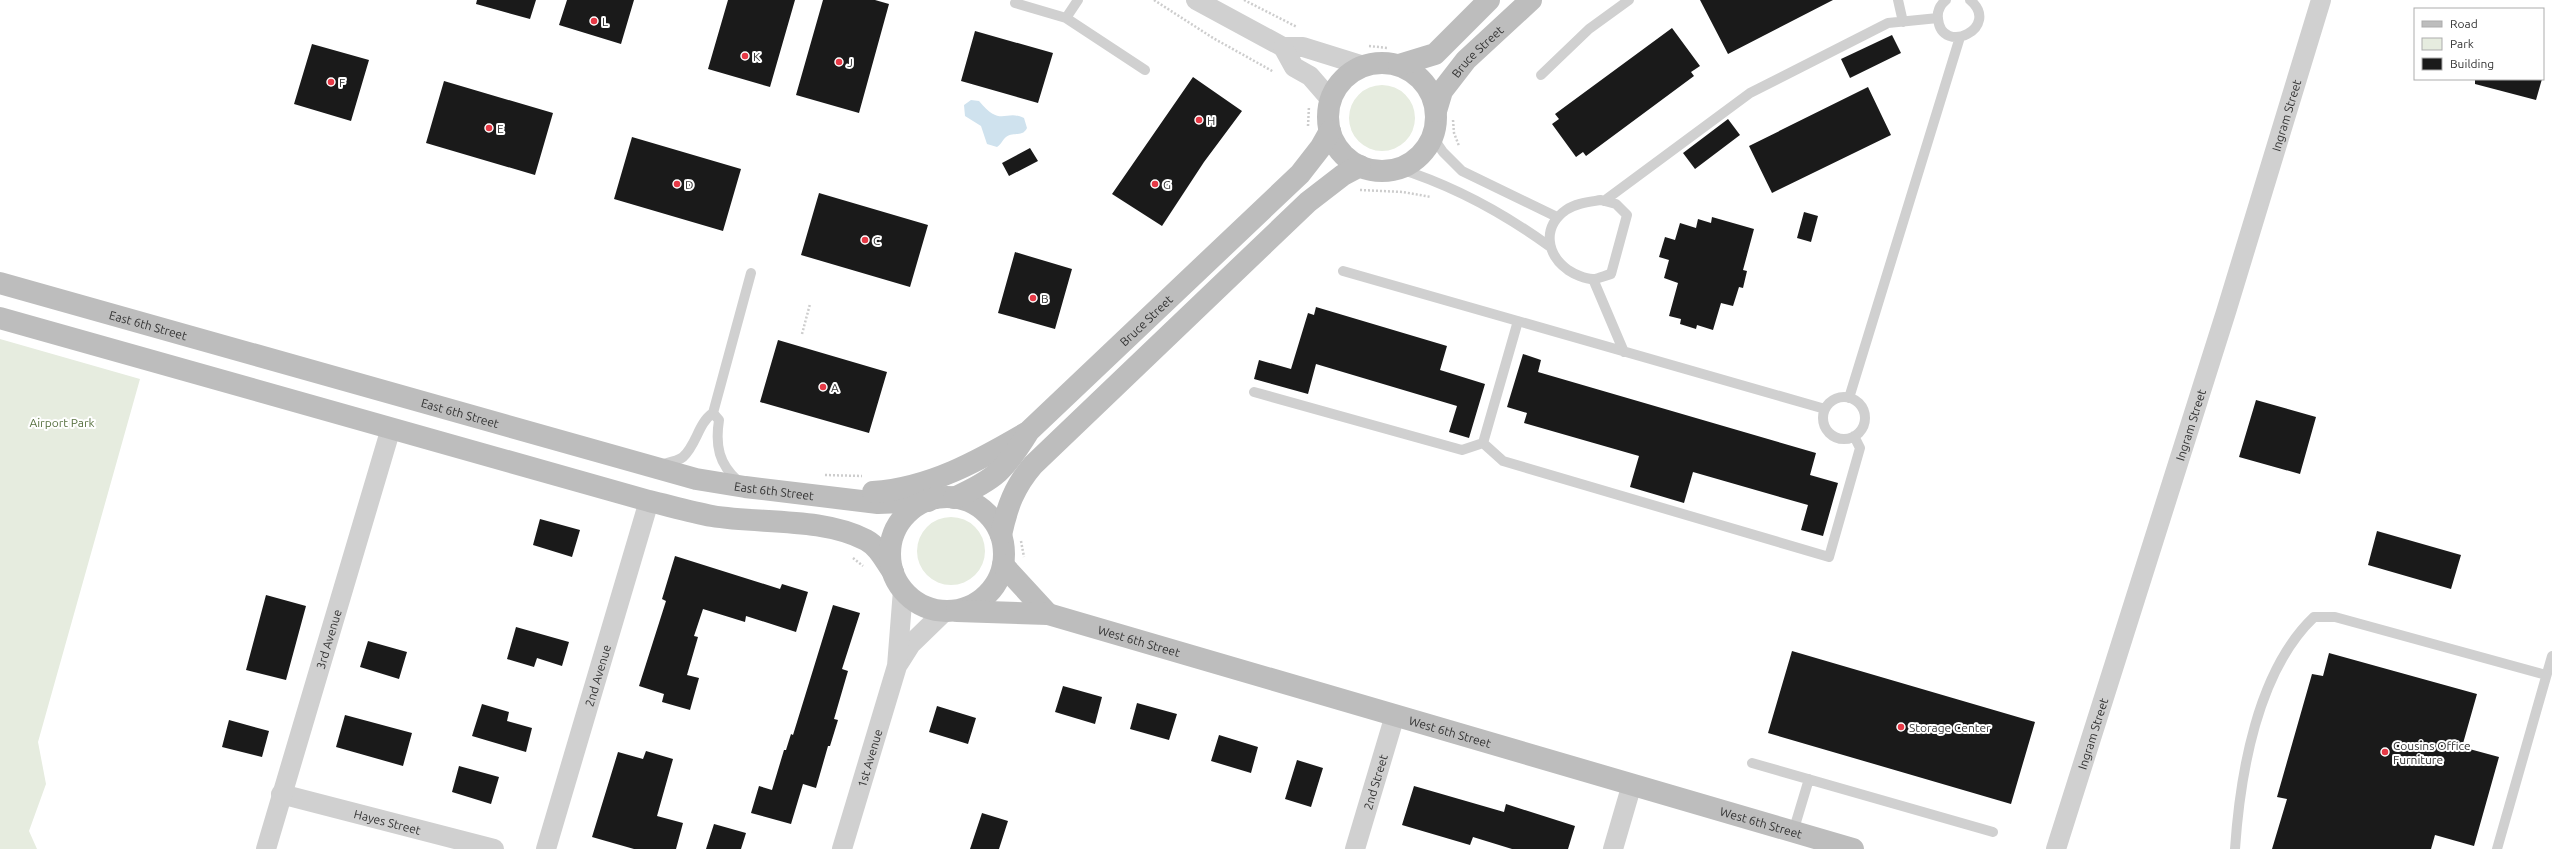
<svg xmlns="http://www.w3.org/2000/svg" width="2552" height="849" font-family="Ubuntu,sans-serif">
<style>
.green{fill:#e6ecdf}
.water{fill:#cfe2ee}
.building{fill:#1a1a1a}
.lines{fill:none;stroke-linecap:round;stroke-linejoin:round}
.path{stroke:#cdcdcd;stroke-width:2.5;stroke-dasharray:2 2;stroke-linecap:butt}
.lane{stroke:#d0d0d0;stroke-width:10}
.street{stroke:#d0d0d0;stroke-width:20}
.secondary{stroke:#bdbdbd;stroke-width:22}
.poi-dot{fill:#e63946;stroke:#fff;stroke-width:1.5}
.labels{text-anchor:middle;dominant-baseline:central;stroke-width:4;stroke-linejoin:round;paint-order:stroke}
.poi-label{font-size:12px;fill:#333;stroke:#fff;text-anchor:start}
.street-label{font-size:12px;fill:#333;stroke:#fff}
.park-label{font-size:12px;fill:#56703f;stroke:#fff}
</style>
<rect width="100%" height="100%" fill="#fff"/>
<path class="green" d="M1349 118a33 33 0 1 1 66 0a33 33 0 1 1-66 0Z
M0 339 140 379 38 742 46 784 29 831 37 849H0Z
M917 551a34 34 0 1 1 68 0a34 34 0 1 1-68 0Z"/>
<path class="water" d="M971 100 979 101C1001 128 1005 109 1024 118L1027 128C1022 138 1014 131 1006 137 1002 140 1002 144 997 147L987 144 981 126 965 116 964 105Z"/>
<path class="building" d="M477 0H536L530 19 476 4Z
M567 0H634L621 44 559 25Z
M728 0H795L770 87 708 69Z
M823 0H875L889 4 859 113 796 95Z
M1700 0H1833L1728 54Z
M1672 28 1700 66 1691 72 1694 76 1586 156 1583 152 1576 157 1552 124 1559 119 1555 114Z
M975 31 1053 53 1038 103 961 81Z
M1892 35 1901 53 1850 78 1841 59Z
M312 44 369 60 351 121 294 104Z
M1193 77 1242 111 1204 162 1162 226 1112 194Z
M2475 79H2542L2536 100 2475 84Z
M444 81 553 113 535 175 426 143Z
M1868 87 1891 135 1772 193 1749 146Z
M1728 119 1740 135 1695 169 1683 153Z
M632 137 741 169 723 231 614 199Z
M1030 148 1038 161 1009 176 1002 163Z
M819 193 928 225 910 287 801 255Z
M1804 212 1818 216 1811 242 1797 238Z
M1712 217 1754 229 1743 270 1747 271 1743 288 1739 287 1733 306 1721 303 1713 330 1697 325 1696 329 1680 324 1681 319 1669 316 1678 283 1664 278 1669 260 1659 257 1665 237 1675 240 1680 223 1696 228 1698 219 1711 223Z
M1015 252 1072 269 1055 329 998 313Z
M1316 307 1447 346 1440 370 1485 384 1469 438 1449 432 1457 406 1316 364 1308 394 1254 379 1259 360 1291 369 1308 313 1314 315Z
M778 340 887 372 869 433 760 402Z
M1523 354 1541 360 1538 372 1816 453 1810 475 1838 483 1823 536 1801 530 1808 505 1693 472 1684 503 1630 487 1639 456 1524 423 1527 413 1507 407Z
M2256 400 2316 417 2300 474 2239 457Z
M540 519 580 530 572 557 533 545Z
M2377 531 2461 555 2451 589 2368 565Z
M675 556 780 589 782 584 808 592 796 632 746 616 745 622 703 609 694 636 698 637 687 675 699 678 690 710 662 702 664 694 639 686 666 601 662 599Z
M266 595 306 606 286 680 246 670Z
M833 605 860 613 842 669 848 671 834 719 838 720 830 746H828L816 788 803 784 791 824 751 813 759 786 772 790 784 750H786L791 734 793 735Z
M516 627 569 642 562 666 537 658 534 667 507 659Z
M368 641 407 652 399 679 360 667Z
M1792 651 2035 722 2011 804 1768 733Z
M2329 653 2477 694 2462 747 2499 757 2474 846 2435 835 2431 849H2272L2287 799 2277 797 2312 674 2323 676Z
M1063 686 1102 697 1095 724 1055 712Z
M1137 703 1177 714 1169 740 1130 729Z
M482 704 509 712 507 721 532 728 526 752 472 736Z
M937 706 976 718 968 744 929 732Z
M345 715 412 733 403 766 336 747Z
M229 720 269 731 262 757 222 747Z
M1219 735 1258 747 1251 773 1211 761Z
M646 751 673 759 657 816 683 823 676 849H634L592 837 618 752 643 759Z
M1297 760 1323 768 1311 807 1285 799Z
M459 766 499 777 491 804 452 792Z
M1414 786 1504 812 1506 804 1575 826 1568 849H1512L1473 837 1470 845 1402 825Z
M982 813 1008 821 999 849H970Z
M714 824 746 833 741 849H706Z"/>
<g class="lines">
<path class="path" d="M1154 0 1213 38 1274 72
M1244 0 1297 27
M1369 46 1388 48
M1453 120 1454 133 1459 146
M1308 126 1309 106
M1360 190 1403 192 1431 197
M802 334 810 304
M825 475 862 476
M1021 541 1024 557
M853 558 863 566"/>
<path class="lane" d="M1898 0 1903 22
M1946 0C1940 5 1937 12 1938 19 1942 57 2002 27 1970 0
M1015 3 1066 18 1145 70
M1066 18 1078 0
M1541 75 1589 29 1629 0
M1432 136 1443 152 1462 171 1557 217
M1397 168C1452 185 1502 212 1549 246
M1601 200 1616 204 1627 215 1611 274C1606 275 1598 279 1593 279 1585 279 1574 274 1568 270 1546 254 1542 227 1566 210 1576 203 1589 202 1601 200Z
M1604 201 1750 93 1888 23 1938 18
M1343 271 1825 409
M1593 279 1624 352
M1254 392 1462 450 1483 443 1518 321
M1823 418a21 21 0 1 1 42 0a21 21 0 1 1-42 0Z
M1849 398 1960 37
M713 413 719 420C715 446 719 464 738 481
M1483 443 1503 461 1829 557 1860 448 1854 436
M660 465C667 463 678 461 683 457 697 444 698 423 713 413L751 273
M1752 763 1993 832
M1793 832 1809 779
M2235 849C2240 775 2257 671 2314 617H2335L2546 675
M2497 849 2552 656"/>
<g class="street">
<path d="M1196 0 1283 47H1303L1364 66"/>
<path d="M1283 47 1294 67 1310 76 1330 99"/>
<path d="M899 663 911 644 945 611"/>
<path id="s1" d="M281 794 494 849"/>
<path id="s2" d="M266 849 391 428"/>
<path id="s3" d="M546 849 649 501"/>
<path id="s4" d="M842 849 897 666 903 590"/>
<path id="s5" d="M1355 849 1395 715"/>
<path d="M1613 849 1632 784"/>
<path id="s6" d="M2056 849 2226 312 2321 0"/>
</g>
<g class="secondary">
<circle cx="1382" cy="117" r="54"/>
<path d="M1399 65 1435 54 1489 0"/>
<path id="s7" d="M1436 111 1442 91 1466 60 1531 0"/>
<path id="s8" d="M0 283 696 479 745 487 878 503 928 501"/>
<path d="M0 318 649 501C670 506 691 512 712 516 759 524 822 517 866 540 879 547 885 561 893 572"/>
<path d="M873 492C930 488 978 461 1026 433"/>
<circle cx="947" cy="554" r="57"/>
<path id="s9" d="M954 498C996 479 1005 470 1029 431L1300 174 1321 147 1330 131"/>
<path d="M1001 535C1007 507 1014 487 1033 465L1308 202 1343 175 1360 166"/>
<path d="M1003 565 1048 614"/>
<path id="s10" d="M957 611 1048 614 1853 849"/>
</g>
</g>
<g class="poi-dot">
<circle cx="594" cy="21" r="4"/>
<circle cx="745" cy="56" r="4"/>
<circle cx="839" cy="62" r="4"/>
<circle cx="331" cy="82" r="4"/>
<circle cx="1199" cy="120" r="4"/>
<circle cx="489" cy="128" r="4"/>
<circle cx="677" cy="184" r="4"/>
<circle cx="1155" cy="184" r="4"/>
<circle cx="865" cy="240" r="4"/>
<circle cx="1033" cy="298" r="4"/>
<circle cx="823" cy="387" r="4"/>
<circle cx="1901" cy="727" r="4"/>
<circle cx="2385" cy="752" r="4"/>
</g>
<g class="labels">
<g class="poi-label">
<text x="602" y="21">L</text>
<text x="753" y="56">K</text>
<text x="847" y="62">J</text>
<text x="339" y="82">F</text>
<text x="1207" y="120">H</text>
<text x="497" y="128">E</text>
<text x="685" y="184">D</text>
<text x="1163" y="184">G</text>
<text x="873" y="240">C</text>
<text x="1041" y="298">B</text>
<text x="831" y="387">A</text>
<text x="1909" y="727">Storage Center</text>
<text x="2393" y="745">Cousins Office<tspan x="2393" dy="14">Furniture</tspan></text>
</g>
<g class="street-label">
<text stroke="none"><textPath href="#s7" startOffset="74">Bruce Street</textPath></text>
<text stroke="none"><textPath href="#s6" startOffset="769">Ingram Street</textPath></text>
<text stroke="none"><textPath href="#s9" startOffset="264">Bruce Street</textPath></text>
<text stroke="none"><textPath href="#s8" startOffset="154">East 6th Street</textPath></text>
<text stroke="none"><textPath href="#s8" startOffset="478">East 6th Street</textPath></text>
<text stroke="none"><textPath href="#s6" startOffset="445">Ingram Street</textPath></text>
<text stroke="none"><textPath href="#s8" startOffset="802">East 6th Street</textPath></text>
<text stroke="none"><textPath href="#s2" startOffset="219">3rd Avenue</textPath></text>
<text stroke="none"><textPath href="#s10" startOffset="186">West 6th Street</textPath></text>
<text stroke="none"><textPath href="#s3" startOffset="181">2nd Avenue</textPath></text>
<text stroke="none"><textPath href="#s10" startOffset="510">West 6th Street</textPath></text>
<text stroke="none"><textPath href="#s6" startOffset="121">Ingram Street</textPath></text>
<text stroke="none"><textPath href="#s4" startOffset="95">1st Avenue</textPath></text>
<text stroke="none"><textPath href="#s5" startOffset="70">2nd Street</textPath></text>
<text stroke="none"><textPath href="#s1" startOffset="110">Hayes Street</textPath></text>
<text stroke="none"><textPath href="#s10" startOffset="834">West 6th Street</textPath></text>
</g>
<g class="park-label">
<text x="62" y="422">Airport Park</text>
</g>
</g>
<rect x="2414" y="8" width="130" height="72" fill="#ffffff" stroke="#adadad"/>
<rect x="2422" y="21" width="20" height="6" fill="#bdbdbd" stroke="#adadad"/>
<text x="2450" y="28" font-size="12" fill="#333333">Road</text>
<rect x="2422" y="38" width="20" height="12" fill="#e6ecdf" stroke="#adadad"/>
<text x="2450" y="48" font-size="12" fill="#333333">Park</text>
<rect x="2422" y="58" width="20" height="12" fill="#1a1a1a" stroke="#adadad"/>
<text x="2450" y="68" font-size="12" fill="#333333">Building</text>
</svg>
